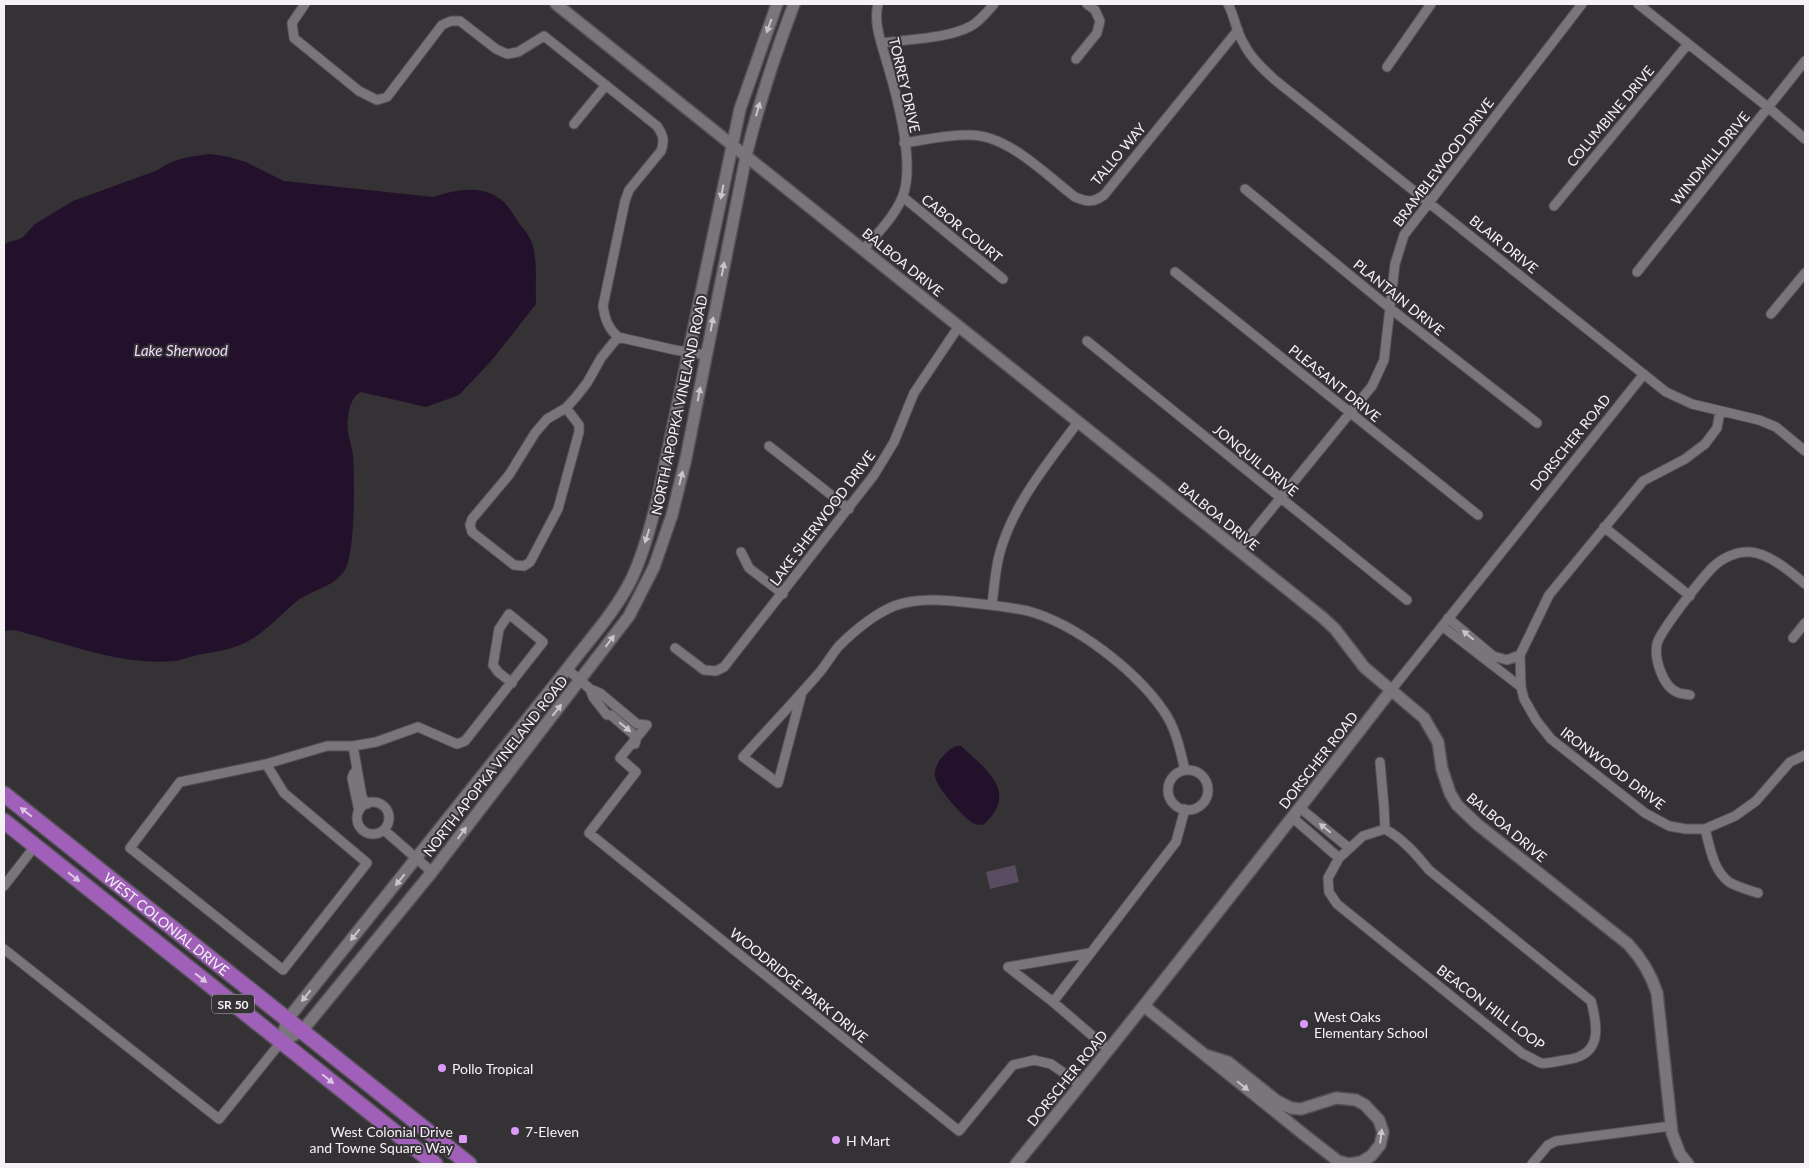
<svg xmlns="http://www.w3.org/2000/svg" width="1809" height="1168" font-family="Lato,sans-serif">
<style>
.green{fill:#594b60}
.water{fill:#23112b}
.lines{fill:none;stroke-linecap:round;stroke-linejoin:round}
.minor-casing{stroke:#545156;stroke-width:11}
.tertiary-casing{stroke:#545156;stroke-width:14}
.trunk-casing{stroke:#545156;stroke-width:18}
.minor{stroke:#79757b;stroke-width:9}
.tertiary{stroke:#79757b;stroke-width:11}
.trunk{stroke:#a060ba;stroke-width:15}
.oneway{fill:#c9c6ca}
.oneway2{fill:#dbc6e3}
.poi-dot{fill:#da9af6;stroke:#353236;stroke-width:2}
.labels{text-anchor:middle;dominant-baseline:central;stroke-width:4;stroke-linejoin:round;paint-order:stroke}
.shield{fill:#353236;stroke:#bbb8bc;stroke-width:1}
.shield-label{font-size:12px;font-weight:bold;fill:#f4f2f5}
.street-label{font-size:14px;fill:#f4f2f5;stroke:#353236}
.poi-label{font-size:14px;fill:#f4f2f5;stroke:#353236;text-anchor:start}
.water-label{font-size:15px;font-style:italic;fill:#eed8f9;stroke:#353236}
</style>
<rect width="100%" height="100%" fill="#353236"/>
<path class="green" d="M1015 865 1019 882 990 889 986 872Z"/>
<path class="water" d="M211 154 229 157 246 162 284 181 433 197C454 190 481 184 500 199 509 205 513 215 519 223 524 229 529 235 532 243 538 261 535 285 536 304L492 360 459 395 426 407 361 392C352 396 349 408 348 418 346 431 351 442 353 455 355 478 355 549 346 568 336 587 313 589 297 601 281 614 268 630 250 640 236 649 219 651 203 654 193 655 184 660 174 661 120 666 66 643 14 630L4 631V244L22 238 35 224 73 201 158 170C174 158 192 156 211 154Z
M956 746H961C986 769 1020 793 983 825 980 824 978 825 975 824 964 819 937 788 935 777 933 764 946 751 956 746Z"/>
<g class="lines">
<g class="minor-casing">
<path id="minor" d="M305 4 292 23 294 38 359 91 377 100 387 97 442 25 451 21H460L496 49 507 54 518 52 544 36 657 126C663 135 665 140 661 151L629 190 625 201 603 306C605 319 608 328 618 337L675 350 706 355
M1228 4C1235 17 1236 32 1244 44 1251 58 1263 69 1275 80L1666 392 1692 404 1759 420 1776 427 1805 451
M1638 4 1769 108 1805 139
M882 43C909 39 947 39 971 26 980 21 987 12 994 4
M1076 59 1097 33 1100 21 1095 10 1087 4
M1387 67 1431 4
M574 124 606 85
M904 143C925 140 949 134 970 135 1008 135 1045 174 1075 197 1087 202 1093 203 1104 195L1238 30
M1245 189 1391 309 1537 423
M903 197 1003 279
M1554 206 1688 44
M863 250C877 234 894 217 902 198 916 166 897 96 887 63 882 45 873 23 878 4
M1175 272 1478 515
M1637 272 1805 61
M1771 314 1805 273
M1087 341 1407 600
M566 408 579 425V432L558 509 530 562 524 566 514 565 472 532 470 525 472 519 509 475 535 433 547 419 566 408 576 397 587 383 601 358 618 337
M1720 411 1717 428 1705 444 1685 459 1643 481 1549 595 1520 655 1521 687 1524 699 1536 720 1551 739 1645 813 1669 826 1686 829H1705L1735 816 1756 801 1790 762 1805 755
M769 446 849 509
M1604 527 1690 596
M1238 550 1372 386 1384 360 1395 264 1404 235 1582 4
M741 552 749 568 783 594
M992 605C994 589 995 572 999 556 1012 505 1048 463 1078 422
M1448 618 1493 656 1507 660 1520 655
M1442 626 1521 687
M1793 638 1805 623
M675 648 704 670 716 671 724 667 874 475 894 442 914 393 959 326
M567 669 590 689 600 693 637 724 647 725
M590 689 593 697 607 715H611L633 734 636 740 635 744
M1392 689 1644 374
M802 692 778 783 743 757C768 729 794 702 819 673 826 665 832 654 839 646 855 630 873 615 894 606 918 597 947 600 972 603 991 605 1010 607 1028 611 1076 624 1135 670 1163 710 1176 728 1180 750 1185 770
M1690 695C1686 694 1682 694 1679 693 1663 688 1654 659 1657 644 1660 631 1702 578 1713 567 1722 558 1737 551 1750 552 1769 553 1792 573 1805 584
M647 725 620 758 636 772 589 833 959 1131 1013 1065 1034 1060 1051 1064 1081 1085
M353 746 362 797 367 804
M1380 762 1384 807 1385 829C1403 839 1416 854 1429 870L1591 1001C1599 1030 1601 1056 1565 1060 1558 1061 1547 1064 1541 1063 1535 1061 1529 1056 1523 1054L1337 904 1329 892 1328 878 1339 858 1363 836 1385 829
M266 764 284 793 367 863 283 970 130 848 180 782Z
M266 764 327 746H353L376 742 418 727 457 744 465 741 543 642 509 614 499 629 493 665 498 672 512 683
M1168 790a20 20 0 1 1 40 0a20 20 0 1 1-40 0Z
M354 773 352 778 359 811
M357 818a16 16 0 1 1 32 0a16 16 0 1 1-32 0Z
M1300 808 1349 848
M1293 818 1339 858
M1705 829C1710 847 1713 870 1729 882 1737 887 1749 890 1758 893
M384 830 432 872
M4 886 35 846
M4 949 219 1119 281 1042
M1090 953 1008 967 1053 1002 1176 842 1185 809
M1053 1002 1109 1050
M1532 1164 1548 1145 1556 1141 1671 1126"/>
</g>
<g class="tertiary-casing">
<path id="tertiary" d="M556 4 1322 617 1335 629 1364 667 1424 718 1438 742 1442 769 1450 793 1457 805 1477 824 1628 944C1642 959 1651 974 1657 993L1672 1133 1680 1154 1688 1164
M1144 1006 1307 1137 1338 1161 1349 1164 1361 1162 1371 1156 1380 1145 1383 1132 1379 1120 1365 1105 1356 1100 1336 1098 1301 1109 1291 1108 1277 1101 1228 1062 1205 1055
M281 1042 302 1031 432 872 629 616 654 567 672 515 686 458 746 156C759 103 775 54 794 4
M281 1042 287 1020 567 669C589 640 616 611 632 578 644 552 651 524 658 497L740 109 777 4
M1016 1164C1144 1008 1268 849 1392 689"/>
</g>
<g class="trunk-casing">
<g id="trunk">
<path id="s1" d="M4 794 469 1164"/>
<path d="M4 821 435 1164"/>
</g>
</g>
<use href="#minor" class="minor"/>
<use href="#tertiary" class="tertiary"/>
<use href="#trunk" class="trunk"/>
</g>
<defs><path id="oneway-solid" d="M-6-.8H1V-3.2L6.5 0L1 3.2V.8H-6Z" transform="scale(1.25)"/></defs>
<g class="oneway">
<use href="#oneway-solid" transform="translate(769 26) rotate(110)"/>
<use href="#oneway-solid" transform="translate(758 109) rotate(-74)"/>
<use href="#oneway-solid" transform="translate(722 192) rotate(101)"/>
<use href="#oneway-solid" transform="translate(723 269) rotate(-79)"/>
<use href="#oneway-solid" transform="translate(712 324) rotate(-79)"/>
<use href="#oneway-solid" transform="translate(699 394) rotate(-79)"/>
<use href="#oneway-solid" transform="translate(681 478) rotate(-76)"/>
<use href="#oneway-solid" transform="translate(647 536) rotate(108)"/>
<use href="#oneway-solid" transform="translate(1468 635) rotate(-140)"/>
<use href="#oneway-solid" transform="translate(610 641) rotate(-53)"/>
<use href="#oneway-solid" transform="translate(557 710) rotate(-52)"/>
<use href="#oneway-solid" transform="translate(625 727) rotate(40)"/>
<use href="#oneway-solid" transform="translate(1325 828) rotate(-141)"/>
<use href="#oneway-solid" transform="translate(462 833) rotate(-53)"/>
<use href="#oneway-solid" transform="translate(400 880) rotate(129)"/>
<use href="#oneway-solid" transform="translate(355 935) rotate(129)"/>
<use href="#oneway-solid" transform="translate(306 996) rotate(129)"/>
<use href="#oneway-solid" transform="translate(1243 1086) rotate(39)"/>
<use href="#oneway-solid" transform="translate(1381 1136) rotate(-83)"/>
</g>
<g class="oneway2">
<use href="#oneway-solid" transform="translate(26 812) rotate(-142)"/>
<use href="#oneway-solid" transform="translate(74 877) rotate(38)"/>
<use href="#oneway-solid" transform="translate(201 978) rotate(38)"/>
<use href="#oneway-solid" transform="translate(328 1079) rotate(39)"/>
</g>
<g class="poi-dot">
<circle cx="1304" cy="1024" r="5"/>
<circle cx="442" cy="1068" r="5"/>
<circle cx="515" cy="1131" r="5"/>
<rect x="458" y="1134" width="10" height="10" rx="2.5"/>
<circle cx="836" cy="1140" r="5"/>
</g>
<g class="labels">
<rect class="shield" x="212" y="994.5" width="42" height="19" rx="4"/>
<g class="shield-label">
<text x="233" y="1004">SR 50</text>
</g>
<g class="street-label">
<text transform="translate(905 85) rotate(77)">TORREY DRIVE</text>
<text transform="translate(1610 116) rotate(-50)">COLUMBINE DRIVE</text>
<text transform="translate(1118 154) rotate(-50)">TALLO WAY</text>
<text transform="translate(1710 158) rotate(-51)">WINDMILL DRIVE</text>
<text transform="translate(1443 162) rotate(-53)">BRAMBLEWOOD DRIVE</text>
<text transform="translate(962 228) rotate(39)">CABOR COURT</text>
<text transform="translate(1504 244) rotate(39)">BLAIR DRIVE</text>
<text transform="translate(903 262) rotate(39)">BALBOA DRIVE</text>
<text transform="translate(1399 297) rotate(39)">PLANTAIN DRIVE</text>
<text transform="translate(1335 383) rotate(39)">PLEASANT DRIVE</text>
<text transform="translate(679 405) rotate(-78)">NORTH APOPKA VINELAND ROAD</text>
<text transform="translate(1570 442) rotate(-51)">DORSCHER ROAD</text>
<text transform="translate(1256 460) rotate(39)">JONQUIL DRIVE</text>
<text transform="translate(1219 516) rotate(39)">BALBOA DRIVE</text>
<text transform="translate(822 518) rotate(-53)">LAKE SHERWOOD DRIVE</text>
<text transform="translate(1318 760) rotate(-52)">DORSCHER ROAD</text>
<text transform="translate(495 766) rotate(-52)">NORTH APOPKA VINELAND ROAD</text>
<text transform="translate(1613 768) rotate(37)">IRONWOOD DRIVE</text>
<text transform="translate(1507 827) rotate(40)">BALBOA DRIVE</text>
<text stroke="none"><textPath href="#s1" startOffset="208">WEST COLONIAL DRIVE</textPath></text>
<text transform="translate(799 985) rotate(39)">WOODRIDGE PARK DRIVE</text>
<text transform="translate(1491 1007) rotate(37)">BEACON HILL LOOP</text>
<text transform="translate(1067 1078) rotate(-51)">DORSCHER ROAD</text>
</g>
<g class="poi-label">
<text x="1314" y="1016">West Oaks<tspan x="1314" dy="16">Elementary School</tspan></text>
<text x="452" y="1068">Pollo Tropical</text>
<text x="453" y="1131" text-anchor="end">West Colonial Drive<tspan x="453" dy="16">and Towne Square Way</tspan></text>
<text x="525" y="1131">7-Eleven</text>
<text x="846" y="1140">H Mart</text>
</g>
<g class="water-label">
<text x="181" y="350">Lake Sherwood</text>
</g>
</g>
<rect width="1809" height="1168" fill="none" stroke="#f4f2f5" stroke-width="10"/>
</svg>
